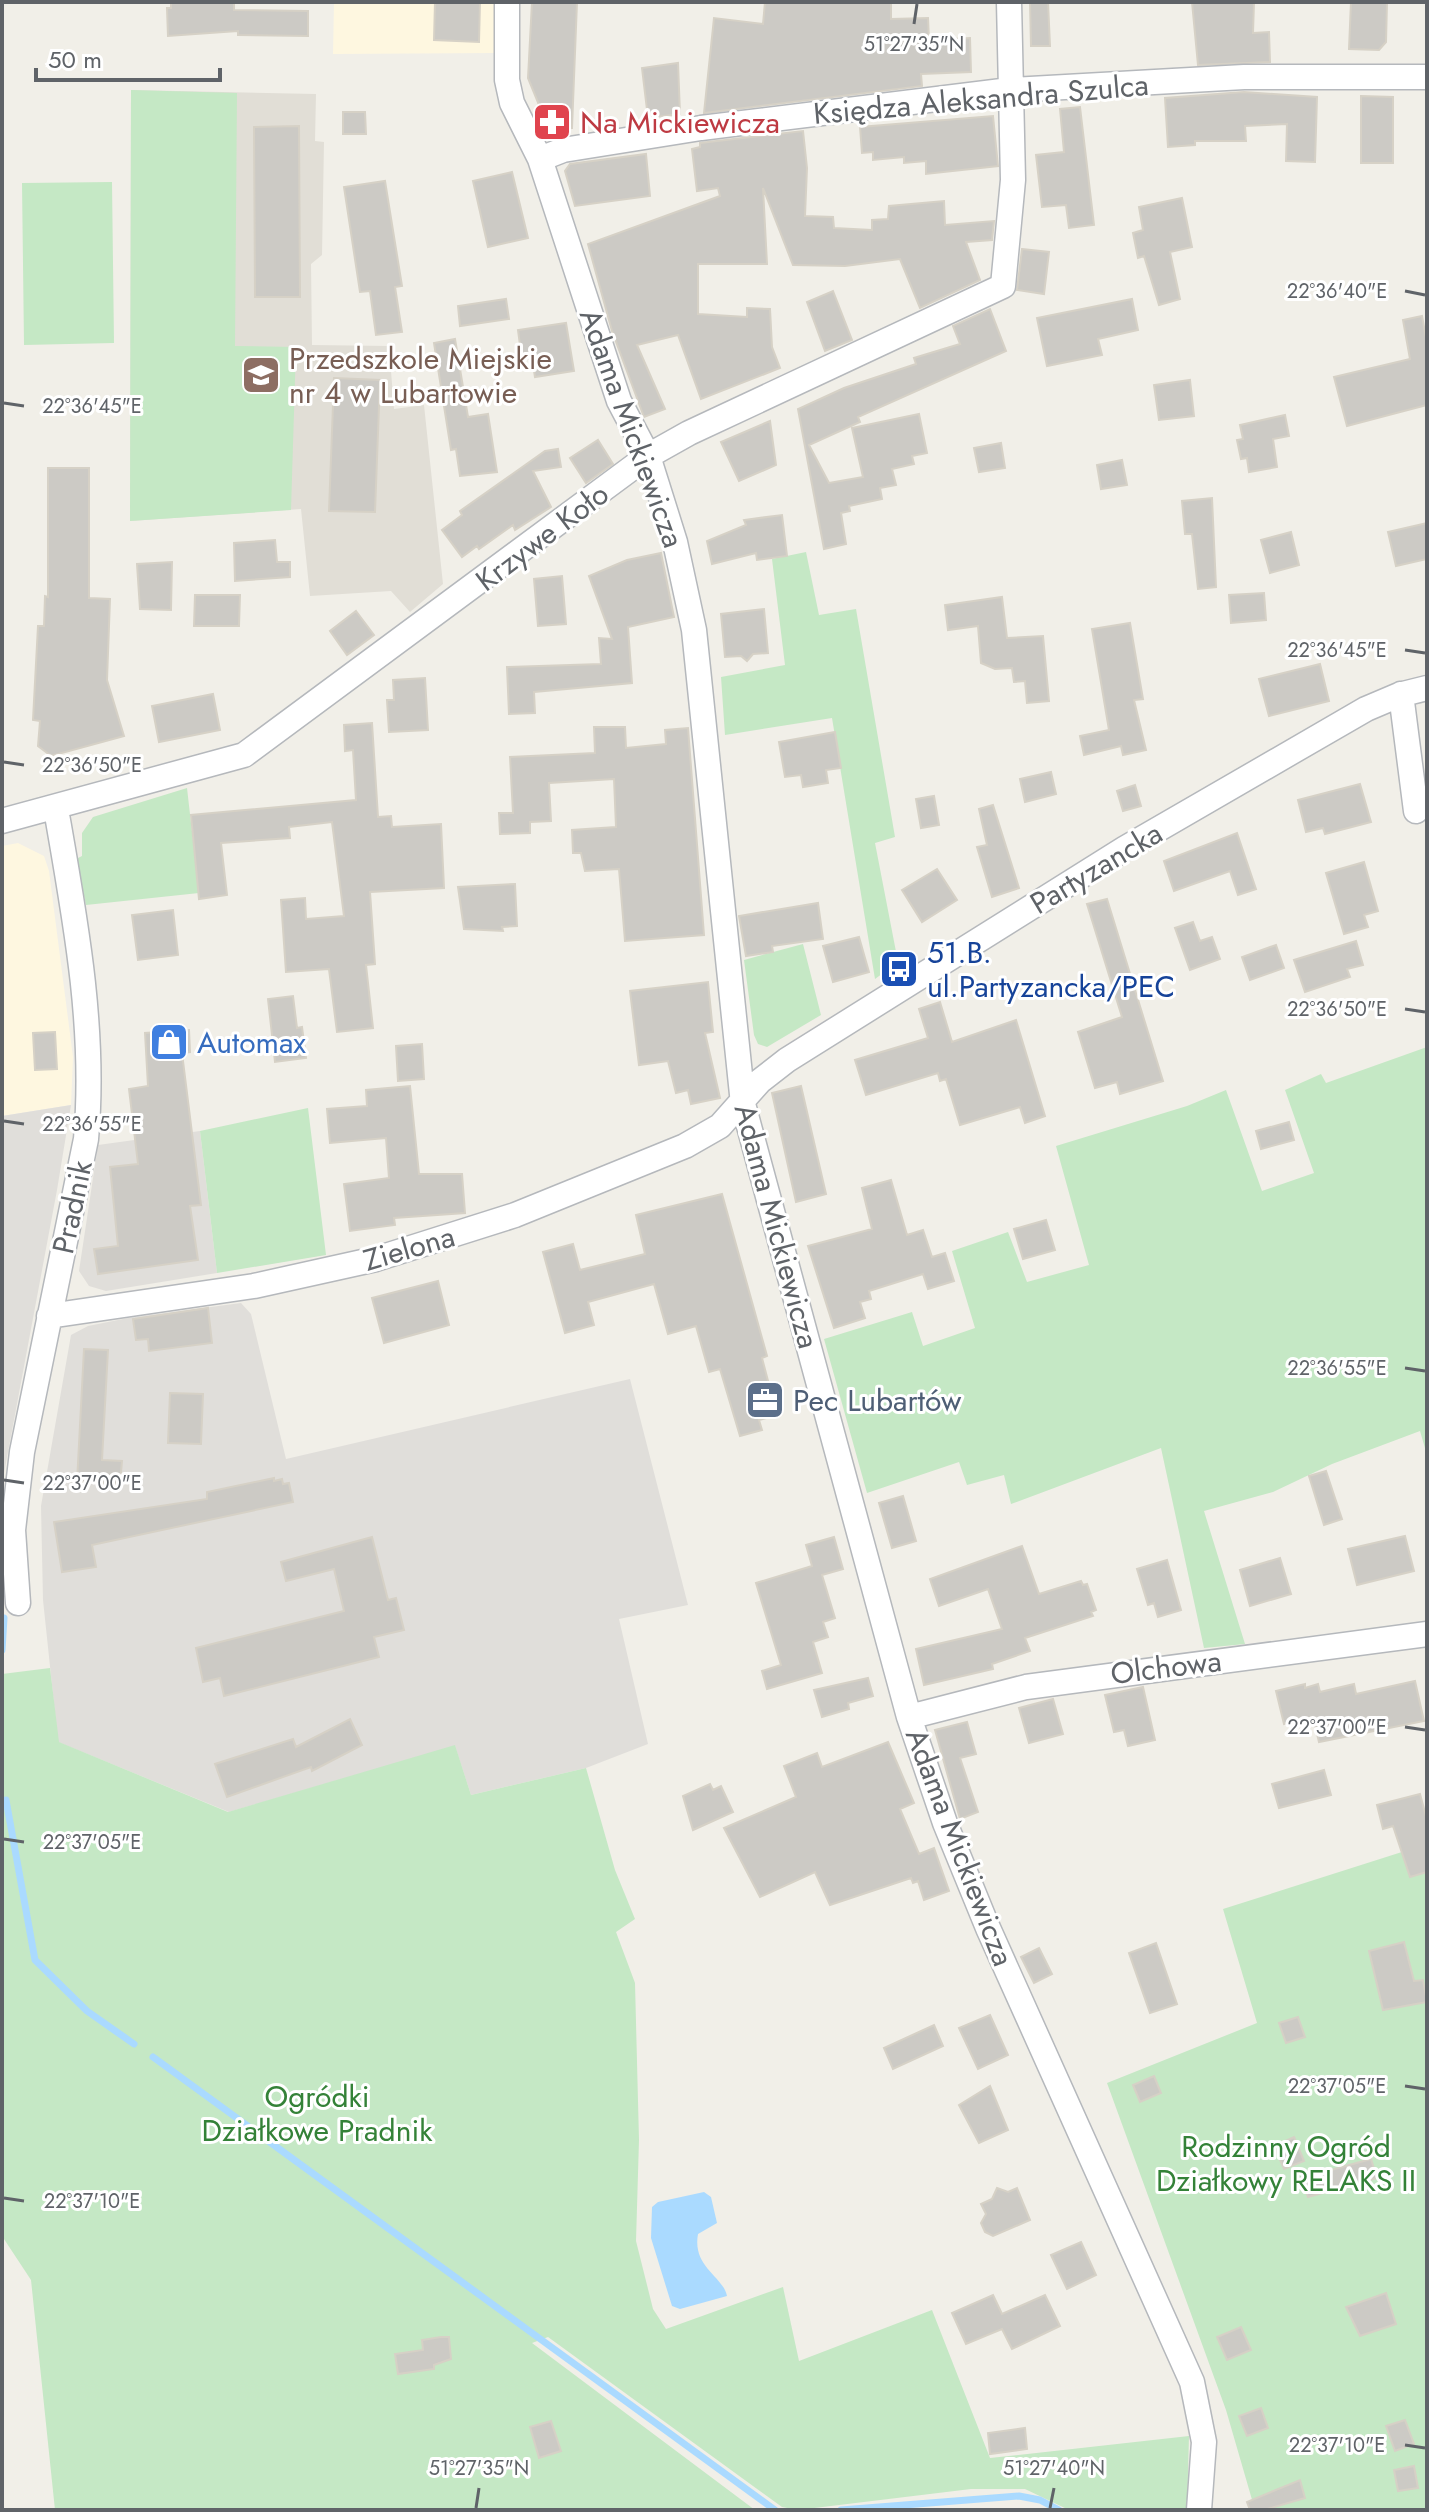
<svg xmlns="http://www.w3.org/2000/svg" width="1429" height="2512" font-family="Jost,sans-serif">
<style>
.commercial{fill:#fef7e0}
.industrial{fill:#e0deda}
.education{fill:#e1ded6}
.green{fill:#c5e8c5}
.water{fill:#aadaff}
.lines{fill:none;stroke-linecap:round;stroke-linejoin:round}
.stream{stroke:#aadaff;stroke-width:7}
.building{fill:#cccac5;stroke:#d6d1c6;stroke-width:2}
.street-casing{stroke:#b5b8bc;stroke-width:27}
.street{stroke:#fff;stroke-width:24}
.ticks{fill:none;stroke:#5f6368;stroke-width:3}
.labels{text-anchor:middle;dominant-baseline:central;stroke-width:6;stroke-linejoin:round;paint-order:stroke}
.street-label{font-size:30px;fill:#5f6368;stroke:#fff}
.health-label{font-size:30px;fill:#be3a42;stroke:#fff;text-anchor:start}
.education-label{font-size:30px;fill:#785e54;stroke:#fff;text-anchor:start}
.transit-label{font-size:30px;fill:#164399;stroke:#fff;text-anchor:start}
.shop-label{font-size:30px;fill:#366cbe;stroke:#fff;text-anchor:start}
.service-label{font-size:30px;fill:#4e5e75;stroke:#fff;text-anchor:start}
.park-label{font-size:30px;fill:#348238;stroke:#fff}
.ticks-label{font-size:20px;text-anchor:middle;fill:#5f6368;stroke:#fff;stroke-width:6;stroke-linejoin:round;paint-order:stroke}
</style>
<rect width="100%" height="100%" fill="#f1efe8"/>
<path class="commercial" d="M334 2H498L496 53 333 54Z
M18 843 44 856 49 871 73 1057 71 1105 2 1116V846Z"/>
<path class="industrial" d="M71 1105 57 1190 2 1484V1116Z
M200 1131 217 1273 106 1291 89 1286 79 1271 98 1145Z
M241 1303 251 1314 286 1459 630 1379 688 1605 619 1619 648 1744 586 1768 471 1795 455 1746 229 1812 58 1742 43 1600 41 1506 71 1335 88 1326 128 1318Z"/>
<path class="education" d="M131 90 316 94 315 141 324 142 322 255 311 264 312 345 389 346 394 409 424 405 443 584 410 612 391 591 310 596 301 509 130 521Z"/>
<path class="green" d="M131 90 237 93 235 346 296 347 291 510 130 521Z
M112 182 114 343 24 345 22 183Z
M806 552 819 615 856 609 895 837 875 843 898 962 875 979 832 718 725 735 721 677 785 665 772 559Z
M187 788 199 893 86 905 76 859 82 856V833L93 817Z
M803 944 821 1015 767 1047 758 1044 754 1035 744 960Z
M1427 1047V1455L1420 1431 1332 1464 1273 1492 1204 1511 1245 1644 1204 1648 1161 1448 1011 1504 1004 1475 967 1485 959 1462 867 1493 824 1339 912 1312 923 1346 975 1328 952 1251 1008 1232 1027 1282 1089 1265 1056 1146 1187 1106 1226 1090 1262 1191 1314 1173 1285 1090 1321 1074 1326 1083Z
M308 1108 326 1255 217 1273 200 1131Z
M50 1668 59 1742 228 1812 455 1745 471 1795 586 1768 615 1870 635 1919 616 1932 635 1983 639 2140 636 2241 653 2309 666 2329 783 2287 799 2361 932 2310 990 2458 1189 2436 1187 2510H1069L1025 2489H971L798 2510 782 2507 548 2337 532 2343 755 2510H55L31 2280 2 2236V1674Z
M1427 1844V2510H1255L1226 2410 1107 2083 1257 2023 1223 1909Z"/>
<path class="water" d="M704 2192 711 2197 717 2223 698 2234C692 2267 723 2276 727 2296L680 2309 672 2306 651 2238 652 2207 658 2202Z"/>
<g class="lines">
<path class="stream" d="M2 1650 4 1618
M6 1800 35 1960 87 2011 134 2044
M153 2057 775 2510
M841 2510 1019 2496 1040 2500 1059 2510"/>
</g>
<path class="building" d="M171 2H234V10L308 11V36L238 35V31L168 36 167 8H171Z
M435 2H480L479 42 434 40Z
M532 2H577L572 128 556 129 546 122 528 78Z
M765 2H891V19L928 18 929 40 970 38 971 72 921 74 922 86 704 113 714 18 763 24Z
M1030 2H1048L1050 46H1031Z
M1192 2H1254L1253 33 1269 32 1270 62 1198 65Z
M1351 2H1387L1386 42 1379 50 1349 49Z
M678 63 680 114 648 118 642 68Z
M1244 92 1317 97 1315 162 1286 161 1287 124 1245 126 1246 141H1195V145L1168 147 1165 98Z
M1361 96 1393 97V163H1361Z
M1080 107 1094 225 1069 228 1066 205 1042 207 1036 155 1064 152 1060 109Z
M343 112H365L366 134H343Z
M993 116 998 166 926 174V161L904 163V157L873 160V152L862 153 860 127Z
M299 126 300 297H255L254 127Z
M803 131 807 168 805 216 833 217 834 228 872 230V220L888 219 889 206 944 201 945 225 994 221 992 240 966 242 980 280 920 308 900 259 845 266 793 265 763 188 767 264H698V314L747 317V308L770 309 772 347 780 368 701 399 678 335 637 345 665 409 644 417 612 331 588 244 720 196 718 188 697 191 692 149 700 147V143Z
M646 154 650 196 575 206 565 171 570 164Z
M512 172 528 238 488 247 473 181Z
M385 181 402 286 395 287 402 332 376 335 370 291 360 292 344 187Z
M1182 198 1192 247 1170 252 1180 299 1159 305 1144 256 1138 258 1133 233 1143 230 1139 207Z
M1022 249 1049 252 1044 294 1017 290Z
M833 291 852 340 825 351 807 302Z
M506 299 509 319 460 326 458 306Z
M1132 299 1138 330 1098 339 1102 355 1047 366 1037 318Z
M990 309 1006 351 858 417 860 422 809 445 829 483 863 477 852 428 919 414 927 453 912 456 914 464 892 469 896 485 880 488 882 499 849 506 850 511 841 513 846 544 824 549 798 409 844 388 916 364 914 358 960 344 953 326Z
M1422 316 1427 343V405L1347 426 1334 377 1410 359 1403 320Z
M566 323 574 371 535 377 532 358 522 360 518 330Z
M455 339 468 417 488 414 497 472 460 476 456 449 451 450 434 343Z
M334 378 380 380 375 512 329 511Z
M1190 380 1194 416 1159 420 1154 385Z
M1285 415 1289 436 1273 439 1277 467 1249 472 1247 458 1241 459 1237 440 1243 439 1240 425Z
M770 421 776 465 739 481 721 442Z
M598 440 613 464 586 483 570 458Z
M1001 443 1005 468 979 472 974 448Z
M558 449 561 467 533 471 551 507 515 530 513 525 479 549 477 546 462 557 442 530 462 515 460 511 545 451Z
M1122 460 1127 485 1101 489 1097 465Z
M48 468H89V598L110 599 107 680 124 736 51 756 38 746 40 721 33 720 38 626H44L45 596 48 597Z
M1212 498 1216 587 1198 589 1192 534H1185L1182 501Z
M782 515 787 556 757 560 756 553 712 564 707 541 746 525 744 520Z
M1427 523V559L1396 566 1388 532Z
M1291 532 1299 565 1270 573 1261 540Z
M275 540 277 562H290V577L235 581 234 543Z
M661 553 674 617 628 627 632 683 534 692 535 713 509 714 507 667 601 664 599 638 612 639 589 576 627 560Z
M172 562 171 610 140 609 137 564Z
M562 576 566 624 538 626 534 579Z
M1264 593 1266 620 1231 623 1229 595Z
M195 595H240L239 626H194Z
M1002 597 1007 638 1043 636 1049 701 1027 703 1025 681 1014 682 1012 668 995 669 981 663 978 626 948 630 945 605Z
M764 609 768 653 753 654 747 661 741 656 725 657 721 614Z
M356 611 374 635 347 655 330 631Z
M1130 623 1143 699 1134 700 1146 750 1123 755 1121 746 1084 755 1080 736 1109 730 1092 629Z
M1320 664 1329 701 1269 716 1259 679Z
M425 678 428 730 389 732 387 700H394L393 680Z
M213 694 220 730 159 742 152 706Z
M372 723 378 817 391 816 392 827 441 824 444 888 370 892 375 964 366 965 373 1028 337 1032 329 969 286 972 281 900 305 898 306 919 344 916 332 822 289 827 290 838 221 843 227 895 199 899 191 815 356 800 353 750 345 751 344 725Z
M594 727H625L626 748 666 744 665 730 688 728 704 935 625 941 619 869 585 871 581 853H573L572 830 616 827 614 779 549 783 551 821 530 822V833L500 834 499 813H513L510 757 595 753Z
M835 732 841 768 826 770 828 783 803 787 801 775 785 777 779 742Z
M1051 772 1056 794 1025 802 1020 779Z
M1360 784 1371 822 1325 834 1323 828 1306 832 1298 800Z
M1135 785 1141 806 1123 811 1117 791Z
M934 796 939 825 921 828 916 799Z
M993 805 1019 888 992 897 977 847 987 845 979 809Z
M1237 833 1256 889 1238 895 1230 871 1174 891 1164 861Z
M1364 862 1378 911 1364 915 1368 927 1344 934 1326 873Z
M937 869 957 900 922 922 902 890Z
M515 884 517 926 502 927 503 931 464 929 458 887Z
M1107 899 1163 1081 1120 1094 1117 1082 1095 1088 1078 1032 1122 1017 1087 904Z
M818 903 823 939 772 946 773 952 746 956 739 916Z
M173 910 178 955 138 960 132 915Z
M1193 922 1200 941 1212 937 1220 959 1190 970 1175 928Z
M859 937 869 972 833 982 823 946Z
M1356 941 1363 965 1347 969 1350 977 1305 992 1294 960Z
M1276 945 1284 968 1250 980 1242 957Z
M708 982 713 1032 705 1033 720 1098 691 1104 688 1090 676 1093 668 1061 639 1065 630 991Z
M293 996 297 1028 302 1027 306 1058 275 1062 268 999Z
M940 1002 952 1042 1016 1020 1045 1116 1025 1123 1020 1107 960 1125 946 1079 940 1081 938 1073 866 1095 855 1060 928 1038 919 1009Z
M189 1030 190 1052 182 1053 201 1205 190 1206 198 1260 98 1274 94 1249 118 1246 110 1167 138 1164 129 1089 148 1086 145 1033Z
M55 1032 57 1069 35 1070 33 1033Z
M422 1044 424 1079 398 1081 396 1046Z
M410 1086 419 1174H462L465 1213 394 1218 395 1225 350 1231 344 1184 389 1178 386 1138 330 1143 327 1109 367 1106 366 1090Z
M801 1086 826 1194 796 1202 772 1093Z
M1289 1122 1294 1140 1261 1149 1256 1131Z
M891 1180 907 1235 923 1230 932 1257 945 1253 954 1281 928 1289 923 1274 869 1291 871 1299 860 1302 865 1318 834 1328 808 1246 872 1229 862 1188Z
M722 1194 767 1356 762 1358 777 1415 759 1420 762 1430 740 1436 720 1369 709 1372 696 1326 668 1334 654 1284 588 1302 594 1325 565 1333 543 1252 573 1244 580 1270 645 1254 636 1215Z
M1046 1220 1055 1250 1023 1259 1014 1229Z
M438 1281 449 1325 384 1343 372 1298Z
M208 1308 212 1343 149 1351 148 1339 136 1340 133 1319Z
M84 1349 108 1350 102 1460 122 1461 120 1484 77 1482Z
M170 1393 203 1394 201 1444 168 1443Z
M1326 1471 1342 1519 1324 1525 1309 1476Z
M274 1478V1481L282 1479 283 1484 289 1483 293 1502 92 1545 96 1567 62 1572 54 1522 207 1499V1492Z
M903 1496 916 1541 892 1548 879 1503Z
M1405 1536 1414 1571 1357 1585 1348 1549Z
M372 1537 388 1600 396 1598 404 1630 374 1637 379 1657 224 1696 220 1678 203 1682 196 1648 344 1611 334 1569 286 1581 281 1562Z
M834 1537 843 1569 822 1575 835 1618 823 1622 828 1637 813 1642 822 1673 767 1689 762 1671 781 1665 756 1583 812 1566 806 1545Z
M1022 1546 1039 1594 1081 1581 1083 1585 1087 1584 1096 1610 1091 1612 1093 1616 1025 1638 1030 1651 992 1664 993 1669 924 1685 916 1649 1002 1629 988 1589 939 1606 930 1579Z
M1280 1558 1291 1594 1250 1606 1240 1570Z
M1167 1560 1181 1610 1158 1617 1154 1603 1148 1605 1137 1569Z
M868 1678 873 1696 848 1703 849 1709 822 1717 814 1690Z
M1415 1681 1424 1721 1319 1742 1313 1717 1284 1724 1276 1691 1305 1684V1688L1318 1684 1320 1692 1354 1684 1356 1694Z
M1143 1687 1155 1740 1128 1746 1124 1730 1114 1732 1105 1695Z
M1053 1699 1063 1734 1029 1743 1019 1708Z
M350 1719 362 1745 312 1771 311 1767 227 1797 215 1764 293 1739 296 1747Z
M967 1722 976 1754 960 1758 978 1812 960 1819 935 1730Z
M888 1742 914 1803 900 1809 919 1854 934 1848 949 1891 924 1900 918 1881 913 1883 911 1878 830 1905 815 1872 760 1897 724 1828 796 1797 784 1766 817 1753 822 1767Z
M1324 1770 1331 1795 1279 1808 1272 1784Z
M710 1784 713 1790 721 1786 733 1812 693 1830 683 1796Z
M1420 1794 1427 1820V1872L1410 1877 1393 1826 1383 1829 1377 1805Z
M1404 1942 1414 1981 1423 1980 1427 2002 1383 2010 1369 1951Z
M1156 1943 1177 2004 1150 2013 1129 1953Z
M1039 1948 1052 1974 1034 1983 1021 1957Z
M990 2015 1008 2055 978 2069 959 2028Z
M1298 2017 1305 2037 1286 2043 1279 2023Z
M934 2025 943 2046 893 2069 884 2048Z
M1154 2076 1161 2093 1140 2102 1133 2085Z
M990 2086 1008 2130 979 2143 959 2105Z
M1294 2137 1304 2161 1284 2169 1274 2146Z
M1371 2159 1377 2178 1308 2197 1302 2178Z
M997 2188 1008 2192 1017 2188 1030 2220 993 2236 985 2232 981 2223 986 2214 981 2204 992 2199Z
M1081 2242 1096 2275 1067 2289 1051 2255Z
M1386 2293 1396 2324 1360 2336 1346 2307Z
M993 2295 1002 2314 1045 2295 1060 2326 1012 2349 1002 2329 966 2344 952 2313Z
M1241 2327 1251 2350 1227 2360 1217 2337Z
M441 2337H449L451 2359 434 2365V2369L398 2374 395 2354 423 2350 422 2340Z
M1261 2408 1268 2428 1247 2436 1239 2416Z
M1405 2420 1414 2444 1395 2451 1386 2426Z
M551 2421 561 2451 539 2458 530 2427Z
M1025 2428 1027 2449 990 2454 988 2433Z
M1414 2466 1418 2488 1398 2491 1394 2470Z
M1300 2480 1305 2498 1264 2510H1250L1247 2502Z"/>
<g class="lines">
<g class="street-casing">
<path id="street" d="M507 2V80L512 103 540 159 619 401 648 456 675 542 694 630 743 1104 909 1717 945 1823 988 1928 1192 2382 1204 2442 1199 2510
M540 159 563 150 701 128 1010 90 1244 77H1427
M1401 694 1416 811
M2 821 244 755 648 456 689 433 1003 286 1013 180 1009 2
M49 1316 254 1286 376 1259 515 1215 685 1146 720 1126 760 1081 787 1060 1124 849 1366 709 1399 695 1427 688
M18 1603 13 1530 22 1452 86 1139C96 1029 75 918 56 809
M909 1717 1026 1687 1427 1634"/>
</g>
<use href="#street" class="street"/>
</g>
<path class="ticks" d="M914 24 917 4M1405 291 1425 295M4 403 24 406M1405 650 1425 653M4 762 24 765M1405 1009 1425 1012M4 1121 24 1124M1405 1368 1425 1371M4 1480 24 1483M1405 1727 1425 1730M4 1839 24 1842M1405 2086 1425 2089M4 2198 24 2201M1405 2445 1425 2448M476 2508 479 2488M1050 2508 1054 2488"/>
<defs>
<g id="pharmacy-square" transform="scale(2)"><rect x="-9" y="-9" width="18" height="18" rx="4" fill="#e0444e" stroke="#fff"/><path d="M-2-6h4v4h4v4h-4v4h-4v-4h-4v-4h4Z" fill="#fff"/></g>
<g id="school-square" transform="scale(2)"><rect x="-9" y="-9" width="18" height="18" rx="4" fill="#8d6e63" stroke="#fff"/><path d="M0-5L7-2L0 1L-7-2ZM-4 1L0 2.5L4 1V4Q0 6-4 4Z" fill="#fff"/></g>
<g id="bus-square" transform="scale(2)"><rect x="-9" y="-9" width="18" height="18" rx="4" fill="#1a4fb4" stroke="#fff"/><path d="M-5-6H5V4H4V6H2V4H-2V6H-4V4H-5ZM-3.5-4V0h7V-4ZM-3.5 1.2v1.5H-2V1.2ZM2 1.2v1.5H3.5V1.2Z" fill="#fff"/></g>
<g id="shop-square" transform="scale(2)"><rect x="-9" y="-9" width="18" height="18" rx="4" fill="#3f7fe0" stroke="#fff"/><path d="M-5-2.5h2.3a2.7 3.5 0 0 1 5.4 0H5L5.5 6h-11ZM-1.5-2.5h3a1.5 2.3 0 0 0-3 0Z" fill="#fff"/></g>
<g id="office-square" transform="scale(2)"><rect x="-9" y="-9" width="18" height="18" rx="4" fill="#5c6f8a" stroke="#fff"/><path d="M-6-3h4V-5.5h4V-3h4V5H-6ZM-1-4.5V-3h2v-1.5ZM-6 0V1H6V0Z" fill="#fff"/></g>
</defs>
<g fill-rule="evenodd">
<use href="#pharmacy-square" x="552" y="122"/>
<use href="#school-square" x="261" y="375"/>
<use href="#bus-square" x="899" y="969"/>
<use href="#shop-square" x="169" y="1042"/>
<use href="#office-square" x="765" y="1400"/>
</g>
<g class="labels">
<g class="street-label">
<text transform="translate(981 99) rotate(-5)">Księdza Aleksandra Szulca</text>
<text transform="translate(632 428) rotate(70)">Adama Mickiewicza</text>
<text transform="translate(542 537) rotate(-37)">Krzywe Koło</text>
<text transform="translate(1096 868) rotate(-31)">Partyzancka</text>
<text transform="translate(72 1207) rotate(-78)">Pradnik</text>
<text transform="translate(777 1226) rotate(75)">Adama Mickiewicza</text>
<text transform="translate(409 1248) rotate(-16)">Zielona</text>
<text transform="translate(1166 1667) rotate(-7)">Olchowa</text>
<text transform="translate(960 1847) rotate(69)">Adama Mickiewicza</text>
</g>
<g class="health-label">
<text x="580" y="122">Na Mickiewicza</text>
</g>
<g class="education-label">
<text x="289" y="358">Przedszkole Miejskie<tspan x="289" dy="34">nr 4 w Lubartowie</tspan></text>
</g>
<g class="transit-label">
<text x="927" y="952">51.B.<tspan x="927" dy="34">ul.Partyzancka/PEC</tspan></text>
</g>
<g class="shop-label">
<text x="197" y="1042">Automax</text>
</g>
<g class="service-label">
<text x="793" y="1400">Pec Lubartów</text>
</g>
<g class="park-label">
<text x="317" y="2096">Ogródki<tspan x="317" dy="34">Działkowe Pradnik</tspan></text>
<text x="1286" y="2146">Rodzinny Ogród<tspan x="1286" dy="34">Działkowy RELAKS II</tspan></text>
</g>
</g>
<g class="ticks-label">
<text x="914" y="51">51°27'35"N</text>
<text x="1337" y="298">22°36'40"E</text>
<text x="92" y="413">22°36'45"E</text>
<text x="1337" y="657">22°36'45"E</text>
<text x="92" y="772">22°36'50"E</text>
<text x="1337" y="1016">22°36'50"E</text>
<text x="92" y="1131">22°36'55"E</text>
<text x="1337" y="1375">22°36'55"E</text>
<text x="92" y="1490">22°37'00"E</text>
<text x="1337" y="1734">22°37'00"E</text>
<text x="92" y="1849">22°37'05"E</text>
<text x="1337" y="2093">22°37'05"E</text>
<text x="92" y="2208">22°37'10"E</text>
<text x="1337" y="2452">22°37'10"E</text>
<text x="479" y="2475">51°27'35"N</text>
<text x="1054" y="2475">51°27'40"N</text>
</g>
<rect width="1429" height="2512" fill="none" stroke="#5f6368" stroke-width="8"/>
<path d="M36 68v12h184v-12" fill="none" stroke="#5f6368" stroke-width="4"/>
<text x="48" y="68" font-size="24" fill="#5f6368" stroke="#ffffff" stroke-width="6" paint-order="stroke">50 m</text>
</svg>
